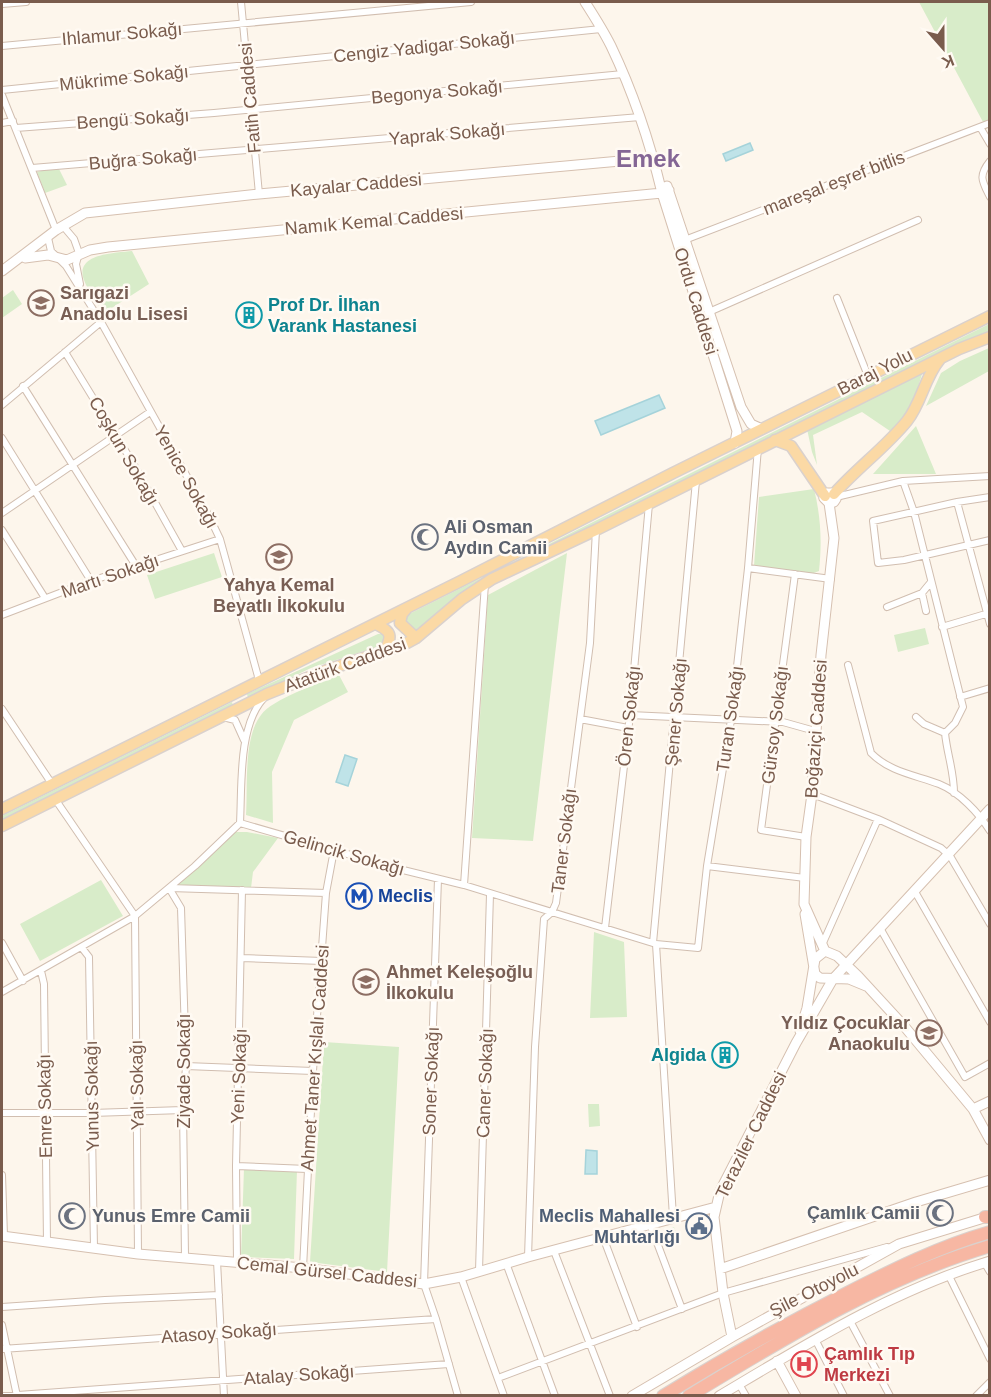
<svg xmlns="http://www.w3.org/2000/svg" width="991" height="1397" font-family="Helvetica,sans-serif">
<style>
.green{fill:#d8ecc9}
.water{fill:#bfe3e8;stroke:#a5d3da;stroke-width:1.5}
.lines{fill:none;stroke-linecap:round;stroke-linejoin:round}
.street-casing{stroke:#d1beb0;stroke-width:8}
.secondary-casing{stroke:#d6c0b0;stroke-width:11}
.primary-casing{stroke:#dad1cd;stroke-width:13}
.highway-casing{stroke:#dad1cd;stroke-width:14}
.street{stroke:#fff;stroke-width:6}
.secondary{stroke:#fff;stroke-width:9}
.primary{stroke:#fbd9a5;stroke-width:10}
.highway{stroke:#f7b7a3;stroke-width:12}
.labels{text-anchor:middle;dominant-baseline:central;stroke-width:5;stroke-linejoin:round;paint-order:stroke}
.street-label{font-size:18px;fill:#7a5c4d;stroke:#fffaf3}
.education-label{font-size:18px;font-weight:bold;fill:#785e54;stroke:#fffaf3;text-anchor:start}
.culture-label{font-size:18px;font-weight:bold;fill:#0d838f;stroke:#fffaf3;text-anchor:start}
.worship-label{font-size:18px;font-weight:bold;fill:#5b616d;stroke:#fffaf3;text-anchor:start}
.transit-label{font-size:18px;font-weight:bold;fill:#164399;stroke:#fffaf3;text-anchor:start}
.service-label{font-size:18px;font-weight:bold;fill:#4e5e75;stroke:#fffaf3;text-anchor:end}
.health-label{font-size:18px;font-weight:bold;fill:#be3a42;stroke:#fffaf3;text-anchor:start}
.district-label{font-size:24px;font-weight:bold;fill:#846695;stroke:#fffaf3}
</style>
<rect width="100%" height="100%" fill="#fdf6ec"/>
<path class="green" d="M919 2H989V119L983 122Z
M58 167 67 185 45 193 37 172Z
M132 251 149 284 104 313C97 303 88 291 84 280 74 253 116 253 132 251Z
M13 290 22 304 2 318V298Z
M989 324V331L897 374 473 587 417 629H412L406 623 407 615Z
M989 348V371L926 406 941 373 960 361Z
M922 374 912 407 890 431 862 412 813 435 817 465 812 452 807 429Z
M916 426 936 474H873Z
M814 489C821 517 822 543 819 571L811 574 754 566 759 497Z
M214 553 222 577 155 599 147 575Z
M567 553 533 841 472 838 488 595Z
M925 628 929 644 898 652 894 635Z
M378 634H384L387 638 383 645 311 668 248 698 247 694Z
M339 675 348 692 294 720 272 772 273 823 246 815C248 787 243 738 261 715 272 699 320 683 339 675Z
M232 702 233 706 2 823V816Z
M234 832H247L278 838 253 872 251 888 176 887Z
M101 880 123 916 40 961 20 924Z
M594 932 624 942 627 1017 590 1018Z
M324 1042 399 1047 387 1272 310 1262Z
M588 1104H599L600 1126 589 1127Z
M244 1168 297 1170 294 1259 241 1257Z
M674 1227 679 1241 665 1246 660 1232Z"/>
<path class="water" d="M750 143 753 150 726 161 723 154Z
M659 395 665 408 601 435 595 421Z
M345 755 357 759 348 786 336 782Z
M586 1150 597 1151V1174H585Z"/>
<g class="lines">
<g class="street-casing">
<path id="street" d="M241 2 259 194
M2 4 26 2
M2 46 471 2
M2 90 601 29
M2 95 56 230
M2 123 13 121
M980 127 990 144
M16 128 214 113 623 74
M990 161C978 176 982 181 990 197
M32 168 640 117
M63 226 74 239 79 253 76 264 80 284
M48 238 51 251 66 266 101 322 209 516 220 539 259 680
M682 241 990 123
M837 298 868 376
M709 312 918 220
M65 352 134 465 182 551
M23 386 136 566
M2 405 101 322
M2 438 91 581
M903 481 914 512 963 707 955 723 945 733C947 754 954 771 954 793
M836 497 903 481 990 476
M990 497 957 502 873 521 878 563 904 560 990 540
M957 502 990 624
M2 513 150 412
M2 530 45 598
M748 568 831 579
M795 574 761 830 806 837
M887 607 922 593
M926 611 922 593 931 582
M2 615 91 581 220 539
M942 627 989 613
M848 665 871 753C890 772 915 775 939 784 959 792 979 813 990 831
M960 697 990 688
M2 709 52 784
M630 715 783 722 815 731
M223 717 235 720 244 740
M916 717 924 724 945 733
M580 719 628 728
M812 794 878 819 941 848 950 856 990 924
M55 799 135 916
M240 823 403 870 464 885 656 944 698 948 707 866 731 720 748 568 758 448
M707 866 805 878
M438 879 424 1284 436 1319 458 1396
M464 885 485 584
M169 888 181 908 186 1066 183 1110 185 1256
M170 888 326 893
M914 890 990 1022
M135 916 138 1254
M605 928 630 715 649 504
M880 928 965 1077 990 1063
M2 943 23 981
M653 943 696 481
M656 944 673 1217
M822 945 878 819
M82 948 89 957 94 1248
M242 958 322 961
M41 971 44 984 47 1242
M2 992 135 916 195 866 240 823C242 787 238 727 263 699
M186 1066 313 1071
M2 1113H92L183 1110
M236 1166 307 1169
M2 1175 4 1236
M650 1224 682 1309
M603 1237 637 1327
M554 1251 610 1396
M528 1257 535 1047 544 919 552 912 556 903 590 643 596 530
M217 1261 224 1396
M237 1262 236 1166 242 890
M984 1262 990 1272
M506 1263 555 1396
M303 1268 313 1071 326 893 334 850
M479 1271 490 894
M949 1276 990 1359
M461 1277 504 1396
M2 1307 105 1300 219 1295
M850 1321 890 1396
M2 1325 17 1396
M815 1339 844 1396
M2 1349 436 1319
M498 1378 723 1293 887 1247
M739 1384 746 1396
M4 1396 449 1364
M976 1396 990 1382"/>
</g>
<g class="secondary-casing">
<path id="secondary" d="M585 2C594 16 603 30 611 46 633 92 650 143 662 193L737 431 735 443
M667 186 741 407 751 424 762 429
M25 258 48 255 67 260 90 250 108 247 662 193 669 190
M2 271 56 230 85 213 259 194 653 158
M805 914 815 974 820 978 849 979 866 986
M825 951 804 904 806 837 812 794 821 655 834 538 829 503 824 498 827 493H832L836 499 834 502 829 503
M825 951 837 956 858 976 904 1026 973 1109 990 1140
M800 1031 807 1008 815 959 825 951
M973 1109 990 1101
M2 1236 138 1254 303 1268 424 1284 461 1277 528 1257 716 1207
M720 1269 916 1202 990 1180
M732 1337 723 1293 714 1217 720 1191 796 1043 833 979 990 809
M777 1361 796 1396
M632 1396 732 1337 899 1244 990 1216
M719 1396C805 1345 893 1290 990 1261"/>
</g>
<g class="primary-casing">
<path id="primary" d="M775 440 791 446 825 496
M834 494C857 468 886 447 907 421 922 402 924 378 940 359
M407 608 402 614 400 623 416 638
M376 624C392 632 392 635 385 651
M2 809 461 581 673 473 990 316
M2 826 267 694 327 670 403 645 416 638 462 599 492 579 596 530 959 349 990 337"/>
</g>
<g class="highway-casing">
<path id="highway" d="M985 1217H990
M663 1396C723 1359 784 1325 847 1293 892 1270 940 1246 990 1232
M689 1396C785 1338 882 1278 990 1246"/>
</g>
<use href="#street" class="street"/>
<use href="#secondary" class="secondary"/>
<use href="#primary" class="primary"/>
<use href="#highway" class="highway"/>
</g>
<defs>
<g id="school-ring" transform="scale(1.35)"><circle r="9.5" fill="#fffaf3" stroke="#8d6e63" stroke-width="1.5"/><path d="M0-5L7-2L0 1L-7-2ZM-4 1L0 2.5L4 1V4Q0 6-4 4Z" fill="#8d6e63"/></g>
<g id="building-ring" transform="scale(1.35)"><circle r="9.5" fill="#fffaf3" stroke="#0f9aa8" stroke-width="1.5"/><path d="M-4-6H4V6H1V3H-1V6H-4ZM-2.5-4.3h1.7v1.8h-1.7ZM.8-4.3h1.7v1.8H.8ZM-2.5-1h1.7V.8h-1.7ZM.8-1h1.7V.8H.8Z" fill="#0f9aa8"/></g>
<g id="mosque-ring" transform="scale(1.35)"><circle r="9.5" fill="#fffaf3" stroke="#6b7280" stroke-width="1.5"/><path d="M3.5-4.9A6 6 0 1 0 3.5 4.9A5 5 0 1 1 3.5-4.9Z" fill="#6b7280"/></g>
<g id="metro-ring" transform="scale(1.35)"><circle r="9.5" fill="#fffaf3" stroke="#1a4fb4" stroke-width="1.5"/><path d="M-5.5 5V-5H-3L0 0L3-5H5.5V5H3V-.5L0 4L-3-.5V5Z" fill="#1a4fb4"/></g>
<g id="civic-ring" transform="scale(1.35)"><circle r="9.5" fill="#fffaf3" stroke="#5c6f8a" stroke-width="1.5"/><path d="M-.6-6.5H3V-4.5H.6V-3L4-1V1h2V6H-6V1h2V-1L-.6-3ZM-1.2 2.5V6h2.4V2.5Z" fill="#5c6f8a"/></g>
<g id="hospital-ring" transform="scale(1.35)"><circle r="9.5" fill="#fffaf3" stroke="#e0444e" stroke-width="1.5"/><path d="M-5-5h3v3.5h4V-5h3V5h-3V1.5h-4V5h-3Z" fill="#e0444e"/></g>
</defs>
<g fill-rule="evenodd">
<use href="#school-ring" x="41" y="303"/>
<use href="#building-ring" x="249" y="315"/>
<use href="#mosque-ring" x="425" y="537"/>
<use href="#school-ring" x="279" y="557"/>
<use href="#metro-ring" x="359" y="896"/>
<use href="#school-ring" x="366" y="982"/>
<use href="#school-ring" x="929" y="1033"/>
<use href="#building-ring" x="725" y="1055"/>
<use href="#mosque-ring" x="940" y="1213"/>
<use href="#mosque-ring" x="72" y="1216"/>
<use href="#civic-ring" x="699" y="1226"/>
<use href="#hospital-ring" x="804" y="1364"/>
</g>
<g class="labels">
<g class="street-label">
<text transform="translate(122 34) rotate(-5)">Ihlamur Sokağı</text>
<text transform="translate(424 47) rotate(-6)">Cengiz Yadigar Sokağı</text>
<text transform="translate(124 78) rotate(-6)">Mükrime Sokağı</text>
<text transform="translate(437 92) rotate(-5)">Begonya Sokağı</text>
<text transform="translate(250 98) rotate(-95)">Fatih Caddesi</text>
<text transform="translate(133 119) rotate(-4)">Bengü Sokağı</text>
<text transform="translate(447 134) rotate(-5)">Yaprak Sokağı</text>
<text transform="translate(143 159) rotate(-5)">Buğra Sokağı</text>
<text transform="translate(834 183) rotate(-21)">mareşal eşref bitlis</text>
<text transform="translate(356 185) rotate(-5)">Kayalar Caddesi</text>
<text transform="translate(374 221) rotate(-5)">Namık Kemal Caddesi</text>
<text transform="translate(696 301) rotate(73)">Ordu Caddesi</text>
<text transform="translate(875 372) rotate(-27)">Baraj Yolu</text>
<text transform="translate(124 451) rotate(60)">Coşkun Sokağı</text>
<text transform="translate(186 477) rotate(61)">Yenice Sokağı</text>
<text transform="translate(110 576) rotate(-19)">Martı Sokağı</text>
<text transform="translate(345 665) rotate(-20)">Atatürk Caddesi</text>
<text transform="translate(676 712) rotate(-85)">Şener Sokağı</text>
<text transform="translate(629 716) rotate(-84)">Ören Sokağı</text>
<text transform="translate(730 719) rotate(-82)">Turan Sokağı</text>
<text transform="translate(775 725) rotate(-83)">Gürsoy Sokağı</text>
<text transform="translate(816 729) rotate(-86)">Boğaziçi Caddesi</text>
<text transform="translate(564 841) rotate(-83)">Taner Sokağı</text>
<text transform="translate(344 853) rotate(16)">Gelincik Sokağı</text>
<text transform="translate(315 1058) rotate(-86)">Ahmet Taner Kışlalı Caddesi</text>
<text transform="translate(184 1071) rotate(-90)">Ziyade Sokağı</text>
<text transform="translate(239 1076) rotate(-88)">Yeni Sokağı</text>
<text transform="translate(431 1081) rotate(-88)">Soner Sokağı</text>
<text transform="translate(485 1083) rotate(-88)">Caner Sokağı</text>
<text transform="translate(137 1085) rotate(-91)">Yalı Sokağı</text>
<text transform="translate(92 1096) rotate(-91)">Yunus Sokağı</text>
<text transform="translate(45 1106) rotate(-91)">Emre Sokağı</text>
<text transform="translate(751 1135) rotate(-64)">Teraziler Caddesi</text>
<text transform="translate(327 1272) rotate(6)">Cemal Gürsel Caddesi</text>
<text transform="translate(814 1290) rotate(-27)">Şile Otoyolu</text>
<text transform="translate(219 1333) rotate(-4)">Atasoy Sokağı</text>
<text transform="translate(299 1375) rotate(-4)">Atalay Sokağı</text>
</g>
<g class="education-label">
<text x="60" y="293">Sarıgazi<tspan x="60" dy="21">Anadolu Lisesi</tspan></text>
<text x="279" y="585" text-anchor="middle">Yahya Kemal<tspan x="279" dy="21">Beyatlı İlkokulu</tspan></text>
<text x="386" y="972">Ahmet Keleşoğlu<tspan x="386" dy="21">İlkokulu</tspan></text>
<text x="910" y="1023" text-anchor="end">Yıldız Çocuklar<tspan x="910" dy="21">Anaokulu</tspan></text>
</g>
<g class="culture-label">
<text x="268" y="305">Prof Dr. İlhan<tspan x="268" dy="21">Varank Hastanesi</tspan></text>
<text x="706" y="1055" text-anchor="end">Algida</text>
</g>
<g class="worship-label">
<text x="444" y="527">Ali Osman<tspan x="444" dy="21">Aydın Camii</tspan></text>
<text x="920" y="1213" text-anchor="end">Çamlık Camii</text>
<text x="92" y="1216">Yunus Emre Camii</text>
</g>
<g class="transit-label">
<text x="378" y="896">Meclis</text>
</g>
<g class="service-label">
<text x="680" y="1216">Meclis Mahallesi<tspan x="680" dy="21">Muhtarlığı</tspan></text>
</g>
<g class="health-label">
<text x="824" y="1354">Çamlık Tıp<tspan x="824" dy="21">Merkezi</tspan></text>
</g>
<g class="district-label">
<text x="648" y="158">Emek</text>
</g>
</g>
<rect width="991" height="1397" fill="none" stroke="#7a5c4d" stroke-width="6"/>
<g transform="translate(943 48) rotate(159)" stroke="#fffaf3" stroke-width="4.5" paint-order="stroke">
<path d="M0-4.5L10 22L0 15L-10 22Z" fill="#7a5c4d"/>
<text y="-9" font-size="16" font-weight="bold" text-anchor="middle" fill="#7a5c4d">K</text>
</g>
</svg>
